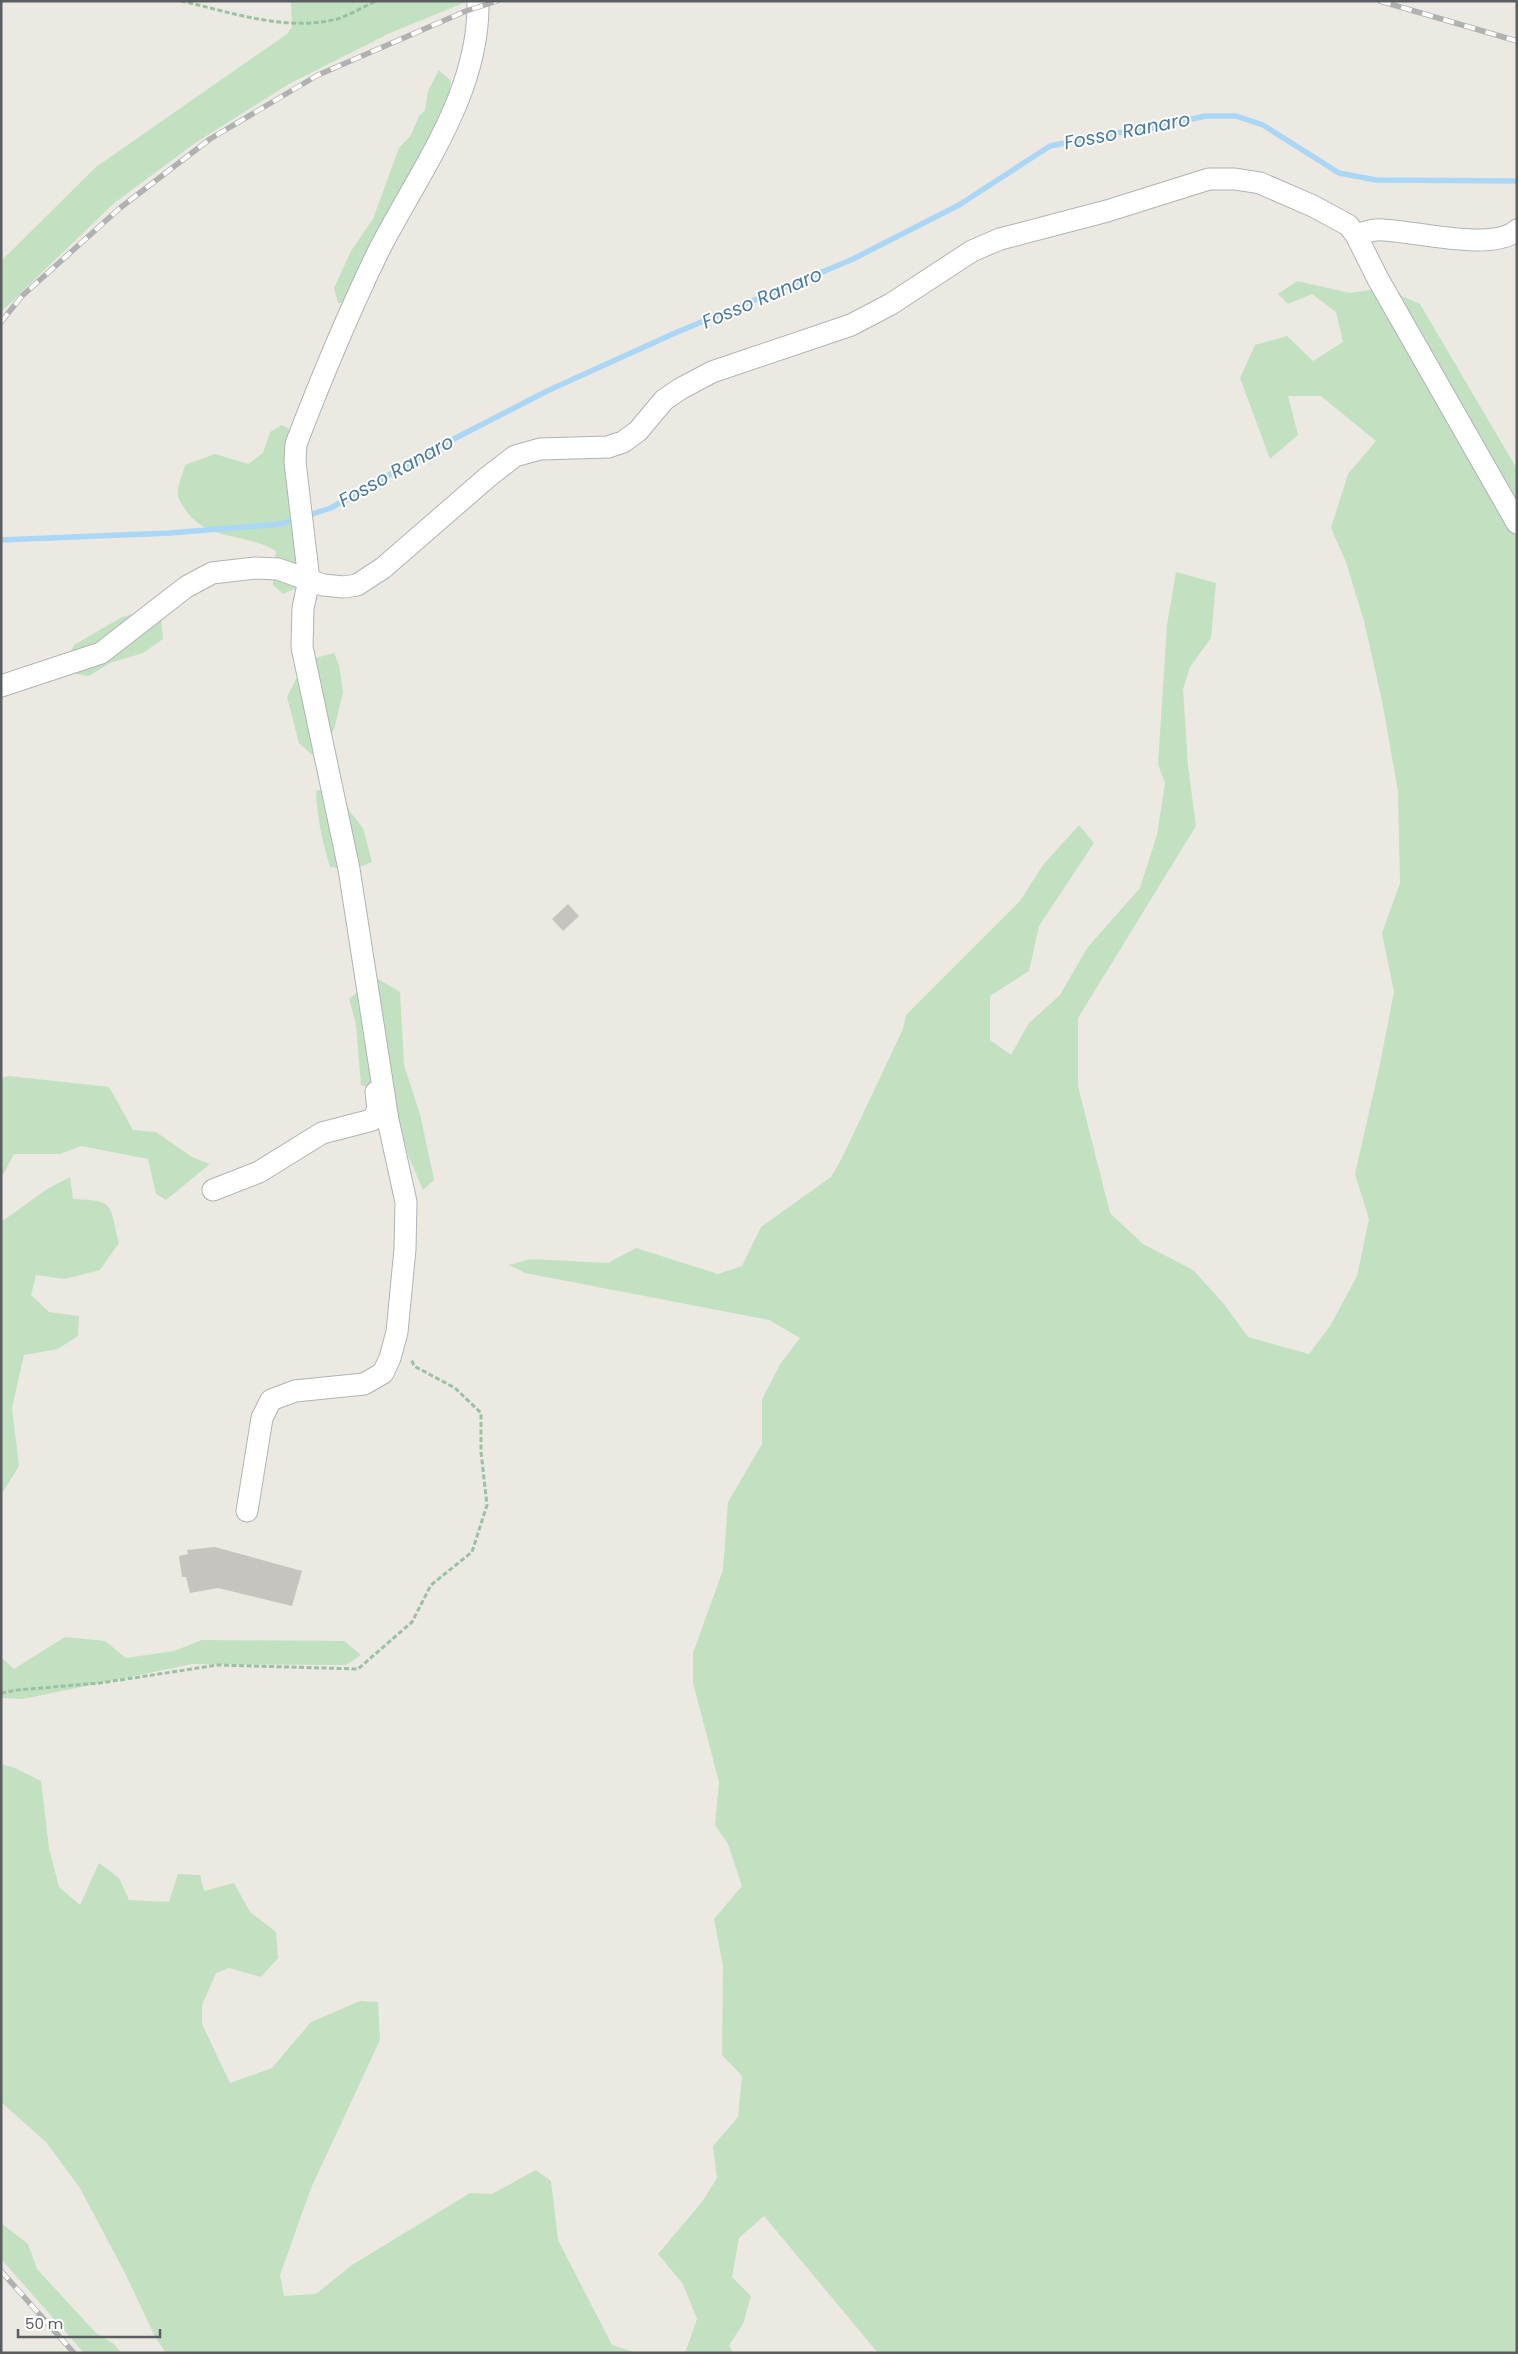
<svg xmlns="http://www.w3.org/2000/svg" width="1518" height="2354" font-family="Poppins,sans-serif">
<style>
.green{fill:#c2e1c1}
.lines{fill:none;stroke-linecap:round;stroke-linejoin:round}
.stream{stroke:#a9d7f5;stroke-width:5.5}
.building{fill:#c7c4bf}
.minor-casing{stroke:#b0b3b6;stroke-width:23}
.path{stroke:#9bc1a4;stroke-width:3;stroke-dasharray:5 2.5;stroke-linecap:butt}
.minor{stroke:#fff;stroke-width:21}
.rail-casing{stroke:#b0b1b1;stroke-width:5.5}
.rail{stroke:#fff;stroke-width:4;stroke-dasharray:11;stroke-linecap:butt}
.labels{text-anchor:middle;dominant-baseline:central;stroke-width:4;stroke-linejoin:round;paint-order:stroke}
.water-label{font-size:19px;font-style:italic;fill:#4979a5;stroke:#fff}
</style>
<rect width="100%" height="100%" fill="#ebe9e2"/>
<path class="green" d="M291 1 466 2 390 33 289 84 195 143 113 204 1 312V261L96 167 287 34 292 27Z
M439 70 451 81 448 102 348 303H338L334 288 351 251 373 219 399 148 411 135 419 116 425 110 428 91Z
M1297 281 1350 293 1383 288 1420 304 1517 469V2353H878L764 2216 739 2238 732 2277 751 2296 743 2324 729 2345 733 2353H685L697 2319 683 2284 658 2254 702 2202 717 2178 713 2146 738 2117 742 2076 722 2055 723 1966 714 1919 742 1886 728 1844 715 1825 719 1782 693 1683V1653L723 1570 728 1502 762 1444V1399L781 1363 800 1338 769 1320 525 1273 509 1265 531 1259 608 1263 636 1248 718 1274 742 1266 761 1227 831 1177 842 1158 903 1029 906 1015 1020 901 1043 865 1079 825 1094 843 1039 926 1029 971 990 996V1040L1011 1055 1029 1023 1060 995 1087 948 1140 888 1157 835 1165 783 1158 764 1167 625 1176 572 1216 583 1211 638 1190 667 1183 689 1188 766 1196 826 1078 1018V1086L1110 1213 1143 1244 1193 1270 1224 1304 1248 1337 1309 1354 1330 1326 1357 1276 1369 1219 1355 1174 1380 1064 1394 992 1382 933 1400 883 1398 791 1382 701 1364 621 1346 562 1331 528 1348 474 1376 441 1321 396H1288L1298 435 1270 459 1240 378 1255 345 1287 336 1313 361 1343 342 1336 312 1312 294 1288 304 1278 294Z
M282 425 289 429 288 461 299 570 296 588 283 594 273 585 276 551C244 532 210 542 187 512 184 507 178 500 178 495 177 486 183 473 185 465L215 454 248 464 263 453 270 432Z
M151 609 161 619 163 639 143 653 110 663 89 676 70 673 68 656 74 645 122 617Z
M334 653 339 665 343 692 334 730 312 755 299 743 287 697 305 661Z
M334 785 342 801 363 828 372 862 352 870 330 867C322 841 317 817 316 791Z
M375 977 400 992 404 1065 420 1114 434 1180 423 1190 408 1155 398 1116 380 1091 361 1085 356 1024 349 999Z
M9 1076 109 1087 133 1130 156 1132 192 1157 210 1164 166 1200 156 1194 148 1159 81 1146 60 1154H14L1 1179V1078Z
M70 1177 73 1199C116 1201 109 1203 119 1243L100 1270 65 1279 36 1275 31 1295 49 1312 79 1316 78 1336 58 1349 24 1355 12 1408 19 1466 1 1495V1220H4L47 1189Z
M65 1637 105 1641 126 1658 174 1651 202 1640 344 1641 361 1655 346 1665 192 1664 23 1699 1 1698V1657L14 1669Z
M1 1764 15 1768 41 1781 49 1848 59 1887 80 1905 99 1863 119 1878 129 1900 169 1902 178 1874 200 1875 204 1891 234 1883 250 1912 276 1932 278 1958 261 1977 229 1968 216 1973 202 2005V2024L230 2083 272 2068 311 2022 360 2001 378 2002 380 2040 311 2188 280 2275 284 2296 316 2294 352 2265 470 2193 492 2194 536 2170 551 2181 558 2240 612 2345 637 2353H166L155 2337 126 2275 80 2188 46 2142 1 2102Z
M1 2223 28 2244 37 2269 96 2333 114 2344 121 2353H84L1 2259Z"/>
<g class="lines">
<path class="stream" d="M306 516 331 508 444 444 547 391 675 333 851 260 959 205 1050 146 1109 134 1153 128 1205 116H1236L1263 125 1339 173 1376 180 1517 181
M1 540 170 533 281 524 298 518"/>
</g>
<path class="building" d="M568 904 579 916 563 931 552 919Z
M215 1547 302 1571 292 1606 218 1588 190 1593 186 1577H182L179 1556 188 1554 187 1550Z"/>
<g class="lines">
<g class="minor-casing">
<path id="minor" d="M1356 235C1365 232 1374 229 1383 230 1414 231 1493 252 1517 230
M1 686 101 653 186 587 212 573 255 568 278 569 323 585 344 587 357 585 383 568 489 476 515 456 540 449 608 447 623 442 638 431 664 400 680 389 712 372 851 325 891 304 972 251 1000 239 1107 211 1209 179H1235L1260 183 1313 206 1348 225 1356 235 1378 279 1517 523
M213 1190 259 1172 322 1133 372 1120 378 1109 376 1092
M247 1511 262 1418 271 1400 295 1391 364 1384 383 1373 390 1358 397 1332 405 1249 406 1202 388 1120 349 869 302 647 303 608 309 580 295 462 296 444C321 379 348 314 378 252 418 173 480 94 478 1"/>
</g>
<path class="path" d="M181 1C231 12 285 32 337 19 350 15 363 7 376 1
M1 1693 18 1690 100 1683 218 1665 358 1669 412 1622 431 1585 472 1552 487 1505 481 1452V1413L455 1388 414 1366 411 1358"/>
<use href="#minor" class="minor"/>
<g class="rail-casing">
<path id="rail" d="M1380 1 1517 41
M1 322 22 296 120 208 210 139 318 75 466 11 497 1
M1 2271 74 2353"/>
</g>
<use href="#rail" class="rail"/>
</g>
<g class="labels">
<g class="water-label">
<text transform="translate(1127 131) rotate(-11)">Fosso Ranaro</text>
<text transform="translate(762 298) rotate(-23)">Fosso Ranaro</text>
<text transform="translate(396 471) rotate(-29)">Fosso Ranaro</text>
</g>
</g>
<rect width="1518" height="2354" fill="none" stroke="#5a5e61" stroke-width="5"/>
<path d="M18 2329v8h142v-8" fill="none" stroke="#5a5e61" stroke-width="2.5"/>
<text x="25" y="2329" font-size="15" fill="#5a5e61" stroke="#ffffff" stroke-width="4" paint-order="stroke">50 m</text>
</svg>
